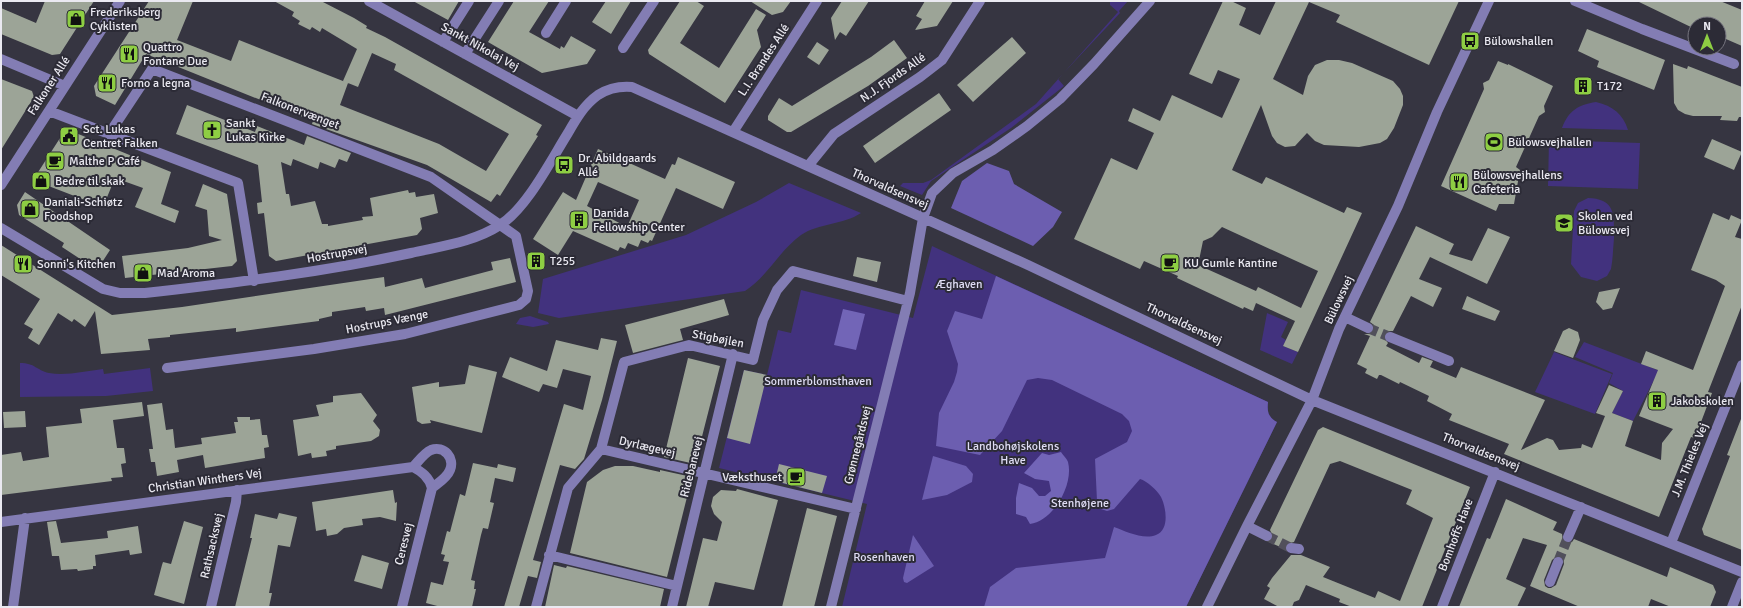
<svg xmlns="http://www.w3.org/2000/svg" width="1743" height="608" font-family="Signika,sans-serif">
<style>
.green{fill:#42327e}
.forest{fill:#6c5eb0}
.water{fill:#7265b7}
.building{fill:#9ca497;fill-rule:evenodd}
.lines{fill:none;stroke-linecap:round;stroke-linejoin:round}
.minor-tunnel{stroke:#51505b;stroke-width:10;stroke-dasharray:10 5;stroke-linecap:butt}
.minor{stroke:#837db4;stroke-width:10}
.labels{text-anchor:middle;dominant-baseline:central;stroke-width:4;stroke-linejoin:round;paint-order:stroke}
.poi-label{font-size:12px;fill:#eae9f1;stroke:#2c2b36;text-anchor:start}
.street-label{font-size:12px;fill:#eae9f1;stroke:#2c2b36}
.park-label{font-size:12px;fill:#dfddf4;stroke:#2c2b36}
</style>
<rect width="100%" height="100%" fill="#363541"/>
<path class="green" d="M1110 1H1128L1119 11 1120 13 1058 79 1064 86 1011 128 931 181 922 195 900 186 903 183H923L931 180 1036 104 1118 12 1110 5Z
M1596 102C1613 106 1623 114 1628 130L1562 128C1569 110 1578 105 1596 102Z
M1549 140 1640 143 1638 189 1548 186Z
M789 183 861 213C843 225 819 223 801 235 779 251 767 277 745 291L559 318 538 313 543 279 686 235 756 202Z
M1588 198C1616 199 1614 215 1614 238 1613 248 1613 259 1611 269L1607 276 1597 281 1581 277 1571 264 1574 211 1578 203Z
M932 246 1268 402C1267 412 1268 417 1277 422L1186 607H842L867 504 719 468 744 370 767 375 778 330 791 333 801 290 913 318Z
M1267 313 1288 322 1281 337 1286 340 1283 346 1298 352 1292 364 1260 350Z
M530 316 548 322 549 324 533 327 516 324 520 318Z
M1584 342 1681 379 1675 386 1655 378 1633 421 1612 413 1623 391 1609 383 1613 373 1575 357Z
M1554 352 1612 374 1595 414 1535 392Z
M20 363C35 363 36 370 49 373 66 376 86 371 103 369L104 374 150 368 153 391 106 396 20 397Z"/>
<path class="forest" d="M987 163 1009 171 1014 184 1062 212 1053 227 1033 246 951 208 962 181Z
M996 276 1268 402C1267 412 1268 417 1277 422L1186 607H984L990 587 1016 568 1105 558 1114 527C1125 531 1143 540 1156 535 1170 530 1166 507 1161 497 1157 490 1147 481 1140 479L1114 509 1107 511 1101 509 1097 501 1095 459 1127 442 1132 431 1129 421 1122 414 1052 380 1038 378 1027 380 1002 431 980 455 936 446 939 413 954 382 957 372 958 364 947 331 955 311 982 319Z
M933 456 966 466 973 474 972 482 947 495 922 500Z
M913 535 934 566 907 583 904 582 903 578Z"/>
<path class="water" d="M843 309 865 314 856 350 834 345Z
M1061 452C1063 455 1067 459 1068 462 1074 485 1053 521 1030 524L1026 517 1016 514V498L1019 483 1032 488 1039 496H1045L1051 491 1049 481 1035 479 1024 473 1042 453 1049 455Z"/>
<path class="building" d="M45 1H94L60 54 52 55 1 34V8L36 23Z
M149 1H193L177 40 231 61 239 40 348 83 340 105 439 144 486 171 509 134 394 70 396 64 372 53 358 87 343 81 357 49 322 28 320 32 312 27 310 30 298 24 300 21 292 16 294 12 274 1H321L354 18 367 26 366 28 385 37 542 125 536 135 538 136 500 196 497 194 491 202 427 165 312 124 313 121 146 54 115 105 96 96 94 86Z
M413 1H459L448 20Z
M514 1H549L529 32 560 49 561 46 564 48 571 36 596 50 587 64 542 73 488 42Z
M606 1H631L611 34 592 22Z
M680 1H696L704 6 680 43 719 68 756 9 766 15 757 30 761 47 725 103 649 54 648 50Z
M750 1H791L783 12 772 15Z
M842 1H869L846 36 840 32 835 40 831 18Z
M925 1H953L937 26 915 30 922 19 916 16Z
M1223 1H1231L1246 8 1239 25 1260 35 1276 1H1459L1429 65 1336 22 1340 15 1309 2 1273 79 1303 95 1308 76 1315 65 1327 60H1339L1352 63 1393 81 1400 89 1403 96V105L1394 128 1387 139 1380 143 1359 147 1324 145 1315 141 1307 133 1295 146 1285 147 1277 143 1272 136 1261 105 1232 170 1262 184 1266 177 1344 213 1347 207 1362 213 1298 352 1283 346 1295 321 1256 303 1253 311 1244 307 1243 309 1177 278 1178 276 1144 261 1140 269 1074 239 1111 158 1137 170 1154 133 1128 121 1133 108 1160 121 1172 95 1222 118 1240 79 1218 70 1212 84 1189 74ZM1222 227 1318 271 1301 308 1258 287 1256 291 1198 265 1203 241 1212 237Z
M1637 1H1720L1742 10V46L1719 36V24H1695V29Z
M1587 29 1665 60 1654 90 1597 67 1599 61 1578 51Z
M1012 37 1026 53 973 102 957 85Z
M894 40 907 58 868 86 791 132H787L768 120V116L779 98 792 106 871 57Z
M817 42 829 50 819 65 807 57Z
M1498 61 1508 65V64L1553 86 1544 106 1545 112 1539 116 1516 167 1520 170 1514 204H1499L1496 211 1441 186 1484 89 1483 83 1489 80Z
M1673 64 1687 69 1688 66 1742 87V117H1739L1737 121 1720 120 1722 116H1693L1685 114 1678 110 1674 103Z
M1 79 32 91 34 97 1 150Z
M939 93 951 110 875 163 863 146Z
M187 105 255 132 257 126 304 145 307 136 351 153 347 162 339 159 335 168 320 162 318 169 293 159 291 166 281 162 286 194H289L291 206 315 201 322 224H328V226L363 220 362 217 373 216 370 198 408 190 409 193 415 192 416 197 434 194 438 213 420 218 422 229 417 235 276 261 269 256 264 213 258 214 257 203 262 202 258 165 176 134Z
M71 131 171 172 161 204 179 211 175 223 135 207 143 188 115 178 103 207 33 180 62 135Z
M1712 139 1742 152 1734 170 1704 157Z
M598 149 665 179 672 164 675 165 678 157 735 182 723 209 676 188 652 241 650 240 648 243 641 240 638 247 628 243 625 249 620 247 618 251 573 231 558 255 533 239 563 192 576 200ZM598 182 639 200 627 227 587 206Z
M203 184 227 194 237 261 232 266 125 278 122 256 188 248 222 240 209 236 207 210 195 206Z
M25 192 110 250 97 270 62 247 64 243 19 215 17 205Z
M1713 213 1729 220 1731 215 1742 220 1735 237 1742 239V305L1708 392 1712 393 1695 438 1691 437 1659 517 1504 454 1509 444 1449 420 1452 414 1427 401 1429 396 1400 382 1399 384 1381 375H1379L1377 379 1365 373 1367 369 1357 364 1370 336 1364 334H1371L1374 330V325L1370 322 1416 226 1454 244 1449 254 1472 261 1488 228 1510 237 1487 284 1430 257 1419 279 1442 288 1433 307 1411 296 1393 331H1389L1384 334V338L1388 343 1386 346 1419 363 1422 357 1433 361 1430 367 1456 378 1461 367 1545 400 1521 450 1547 438 1553 440 1559 450 1581 448 1582 444 1592 448 1605 416 1596 413 1609 385 1623 391 1612 413 1633 421 1625 446 1661 460 1662 443 1673 429 1639 416 1658 370 1641 364 1646 351 1693 370 1725 286 1716 280 1691 270Z
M1 245 112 315 182 307 384 277 385 287 422 278 425 288 493 270 491 262 510 258 516 282 385 315 384 308 366 311 365 307 332 312V316L319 319V321L236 332V328L170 335V337L148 339 150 350 101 354 95 311 85 327 74 319 72 322 58 313 39 345 28 338 33 329 24 324 40 299 1 275Z
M857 257 881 262 877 282 853 276Z
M1620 288 1612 308 1603 310 1596 302 1599 292Z
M1467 296 1500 311 1495 321 1462 309Z
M724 299 729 315 680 329 683 340 633 353 625 325Z
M1569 328 1578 332 1580 340 1573 358 1554 351 1563 331Z
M601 338 617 341 602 400 584 459 575 469 560 465 533 560 541 562 537 578 528 576 519 607H504L564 404 583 410 591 376 563 369 557 388 543 384 539 392 502 377 510 357 547 371 556 340 598 350Z
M688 358 720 366 695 464 664 457Z
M469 365 497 372 482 433 430 420 431 423 422 424 417 421 412 387 439 382V387L465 384Z
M744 370 767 375 750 444 727 438Z
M361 393 377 415 373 421 380 430 379 436 371 441 336 446V449L326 451 327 456 312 458 311 453 298 456 293 420 319 416 316 405 333 402V396Z
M142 402 144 416 113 420 117 448H124L126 463 121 464 123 477 111 478 112 481 1 495V455L21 452 23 461 49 457 46 427 82 423 80 409Z
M162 403 166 430 173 429 175 448 202 444 201 438 236 433 234 422H238L237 417H250V420L260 419 262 435H267L269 447 264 448 265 458 205 468 203 455 177 460 179 472 157 476 155 462H151L149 449H153L147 405Z
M25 411 26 427 4 428 3 412Z
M1741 419H1742V550L1704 535 1702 529 1730 456 1727 455Z
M1323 427 1470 487 1422 607H1352L1339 602 1340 599 1306 585 1299 600 1294 602 1292 607H1279L1264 599 1270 588 1267 586 1272 578 1291 555H1301L1330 567 1323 577 1375 598 1378 591 1400 601 1433 518 1406 504 1412 490 1340 461 1330 464 1294 542 1286 544 1285 549 1269 542 1273 536 1270 530 1318 430Z
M473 463 497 468 498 464 516 468 513 482 495 478 490 502 494 503 488 529 483 528 481 535 471 580 475 581 474 589H476L472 607H441L426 603 431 582 443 585 449 562 443 561 445 555 441 554 447 531 450 532 460 494 465 496Z
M779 464 827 476 822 493 775 481Z
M615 466H633L660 472V470L692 477 667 577 570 553 587 482 603 470Z
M737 489 778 500 754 590 715 582 708 607H686L703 538 717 541 722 522 714 514 711 506 713 497 721 490 736 491Z
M393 490 395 503 397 502 396 521 380 517 362 519 363 525 344 528 337 534 327 536 326 529 316 531 312 502Z
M1506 499 1557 522 1553 530 1562 534 1563 541 1566 543 1572 542 1574 539 1667 577 1670 567 1713 585 1716 592 1710 607H1671L1651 599 1648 607H1580L1530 586 1547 545 1523 538 1506 579 1526 588 1517 607H1459L1487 538 1490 539ZM1557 556 1563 558 1564 564 1556 585 1551 588H1548L1545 586 1544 580 1552 560Z
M807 508 837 516 814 607H782Z
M279 513 297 517 290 547 278 545 269 593H272L269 607H235L252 538H250L255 514 277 519Z
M56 521 61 543 108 538 107 531 138 526 142 553 130 555 129 550 95 555 96 566H93V569L78 571 77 569 61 570 59 556H52L47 522Z
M184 521 203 527 184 604 154 595 162 565 163 562 171 564Z
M362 555 389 563 382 589 354 581Z
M554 565 566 568 567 566 664 589 660 607H545Z"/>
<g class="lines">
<path class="minor-tunnel" d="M1368 328 1390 337
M1267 536 1291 548
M1558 562 1568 537"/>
<path class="minor" d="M369 1 578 116
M1575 1 1642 29 1734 64
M546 33 566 1
M443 42 469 1
M623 48 654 1
M465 54 499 1
M1 59 65 86
M49 111 238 183 254 281
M733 132 817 1
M109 134 152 69 431 177 516 236 528 291 526 299 519 305 405 334 314 349 167 368
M808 166 834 134 920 77 942 60 980 1
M1 185 120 1
M1 228 103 289 120 293H145C234 283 323 272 411 253 441 246 474 242 500 225 527 208 551 160 568 133 576 119 584 105 598 95 609 88 620 86 632 87L1028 265 1312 400 1742 572
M1345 317 1368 328
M1390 337 1449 361
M601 449 856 509
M413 467C418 462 424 453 431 450 444 445 455 458 450 470 447 478 438 483 432 488
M1 522 413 467C422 472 429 477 432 488L402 607
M1247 526 1267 536
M1568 537 1581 507
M1671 543 1742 365
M1291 548 1299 549
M549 555 677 586
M1550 582 1558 562
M13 607 25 518
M211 607 236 502 237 490
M536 607 568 488 601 449 624 362 689 345 753 360 763 320 777 290 793 271 908 301
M672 607 733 354
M831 607 910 293 923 218 932 193 953 173 993 150 1027 126 1060 99 1094 64 1150 1
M1207 607 1247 526 1312 400 1339 329 1398 206 1437 112 1489 1
M1442 607 1495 472
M1732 607 1742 582"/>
</g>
<defs>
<g id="shop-square" transform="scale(1)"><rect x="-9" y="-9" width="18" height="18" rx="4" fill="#8ece43" stroke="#2c2b36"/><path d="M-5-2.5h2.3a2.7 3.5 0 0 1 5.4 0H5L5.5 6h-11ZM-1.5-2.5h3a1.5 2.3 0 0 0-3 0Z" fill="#111"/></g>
<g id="bus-square" transform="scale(1)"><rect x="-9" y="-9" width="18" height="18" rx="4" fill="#8ece43" stroke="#2c2b36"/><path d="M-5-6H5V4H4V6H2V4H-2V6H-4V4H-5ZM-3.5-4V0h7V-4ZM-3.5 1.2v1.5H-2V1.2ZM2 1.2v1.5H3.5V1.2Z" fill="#111"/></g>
<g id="restaurant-square" transform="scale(1)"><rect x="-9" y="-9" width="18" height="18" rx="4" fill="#8ece43" stroke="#2c2b36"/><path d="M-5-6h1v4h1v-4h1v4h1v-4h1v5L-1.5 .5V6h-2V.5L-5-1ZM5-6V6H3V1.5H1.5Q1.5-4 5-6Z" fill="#111"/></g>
<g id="building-square" transform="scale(1)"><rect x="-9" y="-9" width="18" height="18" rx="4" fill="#8ece43" stroke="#2c2b36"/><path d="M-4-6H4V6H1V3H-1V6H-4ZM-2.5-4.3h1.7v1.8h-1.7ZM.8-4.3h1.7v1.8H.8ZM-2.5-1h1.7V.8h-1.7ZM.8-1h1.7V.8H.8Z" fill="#111"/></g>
<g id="church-square" transform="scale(1)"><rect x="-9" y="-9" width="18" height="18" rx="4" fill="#8ece43" stroke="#2c2b36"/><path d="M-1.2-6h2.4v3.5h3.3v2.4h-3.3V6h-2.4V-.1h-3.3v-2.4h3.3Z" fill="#111"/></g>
<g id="civic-square" transform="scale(1)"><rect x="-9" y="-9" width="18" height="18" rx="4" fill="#8ece43" stroke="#2c2b36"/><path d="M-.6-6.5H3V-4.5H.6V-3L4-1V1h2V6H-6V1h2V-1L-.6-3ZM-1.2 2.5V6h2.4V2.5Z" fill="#111"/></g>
<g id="stadium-square" transform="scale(1)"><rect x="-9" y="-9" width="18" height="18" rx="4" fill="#8ece43" stroke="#2c2b36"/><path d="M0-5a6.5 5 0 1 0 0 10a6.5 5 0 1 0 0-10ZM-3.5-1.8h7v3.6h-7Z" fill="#111"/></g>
<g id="cafe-square" transform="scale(1)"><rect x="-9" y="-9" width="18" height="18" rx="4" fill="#8ece43" stroke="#2c2b36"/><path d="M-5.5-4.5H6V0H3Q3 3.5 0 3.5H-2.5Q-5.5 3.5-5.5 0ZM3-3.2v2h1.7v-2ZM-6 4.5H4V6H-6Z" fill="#111"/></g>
<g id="school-square" transform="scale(1)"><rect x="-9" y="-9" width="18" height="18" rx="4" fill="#8ece43" stroke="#2c2b36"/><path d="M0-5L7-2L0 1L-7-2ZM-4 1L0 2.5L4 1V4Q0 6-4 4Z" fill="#111"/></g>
</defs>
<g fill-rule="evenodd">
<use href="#shop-square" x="76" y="19"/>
<use href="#bus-square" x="1470" y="41"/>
<use href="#restaurant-square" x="129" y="54"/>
<use href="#restaurant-square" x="107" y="83"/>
<use href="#building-square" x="1583" y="86"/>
<use href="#church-square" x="212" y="130"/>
<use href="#civic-square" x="69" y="136"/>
<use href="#stadium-square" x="1494" y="142"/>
<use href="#cafe-square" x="55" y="161"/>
<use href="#bus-square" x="564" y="165"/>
<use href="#shop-square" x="41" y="181"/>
<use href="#restaurant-square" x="1459" y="182"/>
<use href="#shop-square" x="30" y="209"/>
<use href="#building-square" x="579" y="220"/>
<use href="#school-square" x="1564" y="223"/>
<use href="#building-square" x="536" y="261"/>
<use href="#cafe-square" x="1170" y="263"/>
<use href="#restaurant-square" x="23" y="264"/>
<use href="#shop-square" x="143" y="273"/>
<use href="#building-square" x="1657" y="401"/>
<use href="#cafe-square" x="796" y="477"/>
</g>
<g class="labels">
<g class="poi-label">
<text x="90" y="12">Frederiksberg<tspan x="90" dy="14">Cyklisten</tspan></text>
<text x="1484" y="41">Bülowshallen</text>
<text x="143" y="47">Quattro<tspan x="143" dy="14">Fontane Due</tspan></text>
<text x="121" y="83">Forno a legna</text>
<text x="1597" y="86">T172</text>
<text x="226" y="123">Sankt<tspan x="226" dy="14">Lukas Kirke</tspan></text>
<text x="83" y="129">Sct. Lukas<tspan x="83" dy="14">Centret Falken</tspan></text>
<text x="1508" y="142">Bülowsvejhallen</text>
<text x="578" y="158">Dr. Abildgaards<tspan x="578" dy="14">Allé</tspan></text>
<text x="69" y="161">Malthe P Café</text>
<text x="1473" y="175">Bülowsvejhallens<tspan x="1473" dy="14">Cafeteria</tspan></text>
<text x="55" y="181">Bedre til skak</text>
<text x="44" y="202">Daniali-Schiøtz<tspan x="44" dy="14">Foodshop</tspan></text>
<text x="593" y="213">Danida<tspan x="593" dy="14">Fellowship Center</tspan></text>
<text x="1578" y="216">Skolen ved<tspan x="1578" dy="14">Bülowsvej</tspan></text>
<text x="550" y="261">T255</text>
<text x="1184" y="263">KU Gumle Kantine</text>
<text x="37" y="264">Sonni's Kitchen</text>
<text x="157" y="273">Mad Aroma</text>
<text x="1671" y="401">Jakobskolen</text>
<text x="782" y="477" text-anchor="end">Væksthuset</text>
</g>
<g class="street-label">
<text transform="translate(480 47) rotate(29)">Sankt Nikolaj Vej</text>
<text transform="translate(764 60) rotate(-57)">L.I. Brandes Allé</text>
<text transform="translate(893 78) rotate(-35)">N.J. Fjords Allé</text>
<text transform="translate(49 86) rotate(-57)">Falkoner Allé</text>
<text transform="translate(300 111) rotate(21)">Falkonervænget</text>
<text transform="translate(890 189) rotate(24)">Thorvaldsensvej</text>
<text transform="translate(337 254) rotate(-10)">Hostrupsvej</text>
<text transform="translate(1339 300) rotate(-65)">Bülowsvej</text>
<text transform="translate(387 322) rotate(-11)">Hostrups Vænge</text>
<text transform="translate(1184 324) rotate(25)">Thorvaldsensvej</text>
<text transform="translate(718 339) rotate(11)">Stigbøjlen</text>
<text transform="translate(858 445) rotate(-76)">Grønnegårdsvej</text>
<text transform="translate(647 447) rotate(13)">Dyrlægevej</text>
<text transform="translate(1481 452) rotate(22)">Thorvaldsensvej</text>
<text transform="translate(1690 460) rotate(-68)">J.M. Thieles Vej</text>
<text transform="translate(692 467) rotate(-76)">Ridebanevej</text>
<text transform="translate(205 481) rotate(-8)">Christian Winthers Vej</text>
<text transform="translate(1456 535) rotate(-69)">Bomhoffs Have</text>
<text transform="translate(404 544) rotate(-76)">Ceresvej</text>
<text transform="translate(212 546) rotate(-77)">Rathsacksvej</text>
</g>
<g class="park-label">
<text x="959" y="284">Æghaven</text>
<text x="818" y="381">Sommerblomsthaven</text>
<text x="1013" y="446">Landbohøjskolens<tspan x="1013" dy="14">Have</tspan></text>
<text x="1080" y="503">Stenhøjene</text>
<text x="884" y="557">Rosenhaven</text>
</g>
</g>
<rect width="1743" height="608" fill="none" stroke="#eae9f1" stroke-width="4"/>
<g transform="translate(1707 36)"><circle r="19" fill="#2c2b36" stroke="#787781"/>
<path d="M0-3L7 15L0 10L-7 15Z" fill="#8ece43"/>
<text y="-6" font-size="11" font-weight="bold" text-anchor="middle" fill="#eae9f1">N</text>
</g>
</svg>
